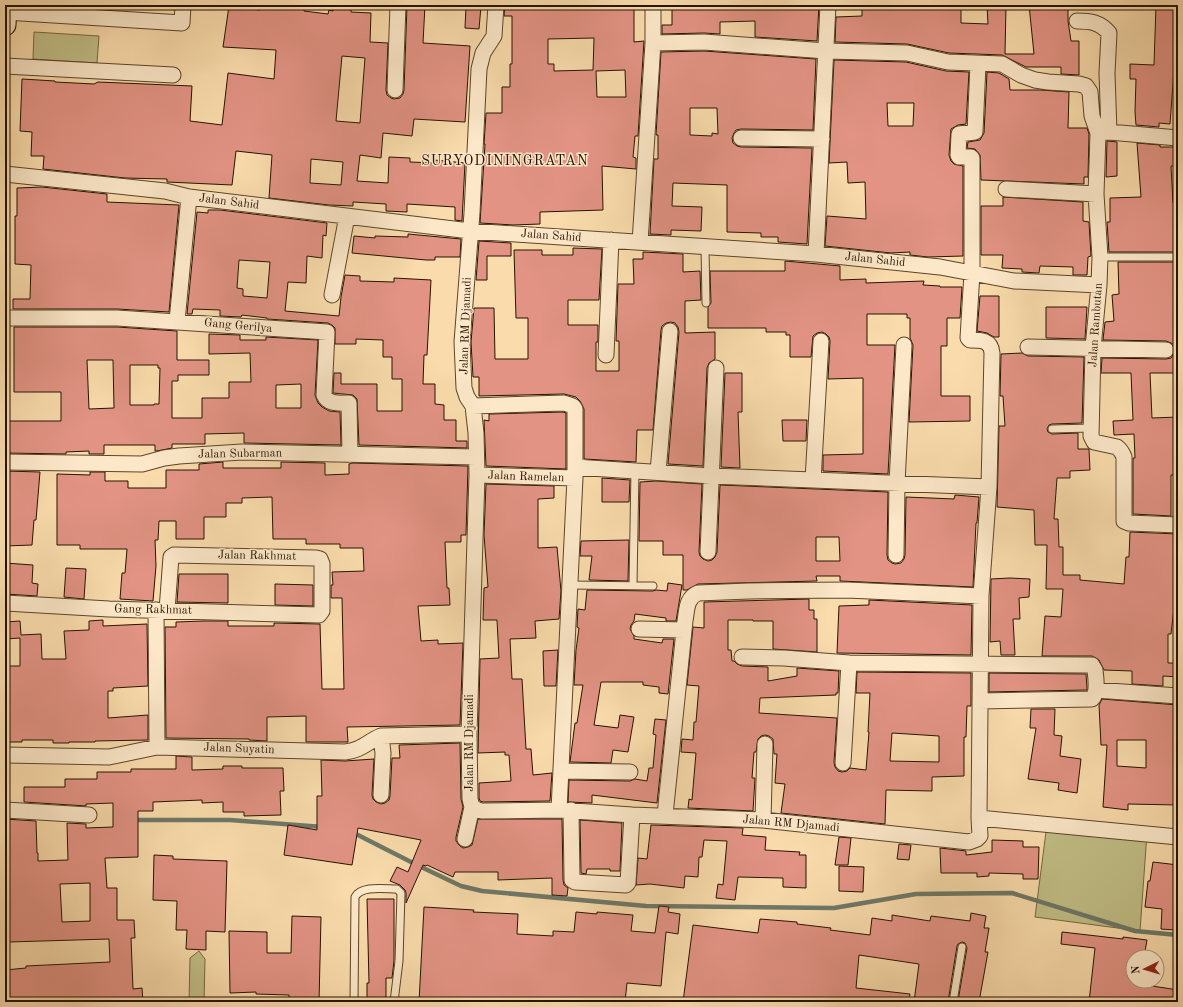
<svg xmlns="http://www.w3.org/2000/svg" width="1183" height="1007" font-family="'Old Standard TT',serif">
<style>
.green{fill:#c2bf87;stroke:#746944}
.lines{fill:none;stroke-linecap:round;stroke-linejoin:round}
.stream{stroke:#6e7868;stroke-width:4.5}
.building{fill:#e29384;stroke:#251300;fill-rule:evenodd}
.lane-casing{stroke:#5a452b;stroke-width:9}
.street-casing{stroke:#5a452b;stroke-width:17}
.secondary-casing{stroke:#251300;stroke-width:23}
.lane{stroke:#fce8c9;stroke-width:7}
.street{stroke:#fce8c9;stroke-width:15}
.secondary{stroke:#fce8c9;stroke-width:21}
.labels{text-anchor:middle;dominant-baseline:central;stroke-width:3;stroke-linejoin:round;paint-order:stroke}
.street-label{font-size:12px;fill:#251300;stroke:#fce8c9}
.quarter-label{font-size:14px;letter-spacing:1px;fill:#251300;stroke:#fce8c9}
</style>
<rect width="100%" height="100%" fill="#fadcac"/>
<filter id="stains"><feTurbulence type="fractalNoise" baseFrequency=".005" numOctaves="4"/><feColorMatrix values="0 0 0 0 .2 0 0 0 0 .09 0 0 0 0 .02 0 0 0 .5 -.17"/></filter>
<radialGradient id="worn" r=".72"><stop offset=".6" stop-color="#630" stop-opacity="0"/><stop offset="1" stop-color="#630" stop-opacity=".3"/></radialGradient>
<path class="green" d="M34 32 99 36 97 63 33 59Z
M1047 824 1147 833 1140 931 1035 917Z
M199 951 205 959 204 1002H189L190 958Z"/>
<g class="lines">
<path class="stream" d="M132 820H230L323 827
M352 832 417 865 461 886 482 891 646 906 834 908 916 894 1012 893 1135 931 1178 935"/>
</g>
<path class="building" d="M274 5 305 6 304 11 328 14 329 10 333 11V5H351V12L371 13 370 42 388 43 386 90 387 95 391 98 394 99 400 98 403 94 404 90 407 5H425L423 43 470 46 465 122 414 119 412 136 383 133 381 158 360 155 357 181 388 183 389 157 410 158V162L434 163V160L465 163 462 221 455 220V207L407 204V212L386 211V204L353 202V206L329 205 269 198 272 155 236 151 232 185 167 182V179L125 178 43 169 44 156H31L32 132 20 131 22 79 55 81V82L94 84 98 82 192 86 190 121 222 125 228 73 274 79 276 50 223 47 229 6 260 10V6ZM342 56 365 58 360 123 336 121ZM311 159 343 162 341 185 310 183Z
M505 5H634V42L644 41 638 136H635L633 157 636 158V169L602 166 603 210 540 212V224L513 225 480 223 485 144H484L486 113H502V87H510V64H512V16H504ZM594 38 593 70 554 71V64H548V39ZM625 70 626 97H597L596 71Z
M672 5H819L817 41 755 37V21L720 22V34L704 33 662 34V25H672Z
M862 5H961V23L988 24 987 5H1006L1005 54H1034L1029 5H1068V21L1071 41H1079V75L1061 74V67H1026L1002 55 949 53 907 44 835 42 836 17 862 16Z
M1156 5H1176L1175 70H1174L1170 124 1159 123V127L1136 125 1135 112 1136 79H1130V64L1154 65Z
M466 6H481L479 29 465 28Z
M704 51 816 59 813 130 741 129 736 130 734 133 732 138 733 143 737 146 741 147 812 148 807 244 778 242V237H761V233L727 232V185L673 183 672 206 702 207 701 231 671 230V235L650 234 654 159H658V135H656L661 52ZM690 108H717L718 134 712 133V136L690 135Z
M834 60 906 62 946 71 969 72 966 124 958 125 951 129 949 155 951 161 954 164 963 166V256L928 257 910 255V252L891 253 825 246 827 216 866 219 865 182 848 183 847 162 829 163ZM887 103H914L913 126H888Z
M987 72 999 73 1009 79 1010 90H1041L1069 92 1068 128H1087L1089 134 1088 177H1084V184L981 180 980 155 975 149 967 148 968 142 980 140 984 133Z
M1107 141 1117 142V176L1106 177Z
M1137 143 1160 145V147H1178V166H1171L1173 203H1178V252H1109L1107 222H1110V198L1141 197Z
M42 187 107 194V202L179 205 169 312 117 309H13V299H30L31 265 15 264V216H17V188Z
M1003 197 1083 202V221L1089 222 1091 256 1088 257 1087 275H1073V267L1040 266 1039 273 1022 272V269L1002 268 1003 255H981V206H1003Z
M208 210H220L327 223 326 236 323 235 322 258 307 256 306 283 288 282 285 311 339 316 341 297 345 275 360 276V281L394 282V278L431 280 427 355H424L423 384H435V404L444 405V420H456V441H467V448L359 445 357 399 353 395 333 393 334 373H341V384H377V411H402V379H392V357H383V340L356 339V344H335V328L332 325 328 323 267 319V318L242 315 241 317 220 316V310L193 309 192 314H187L197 212 208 213ZM239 260 270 262 267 298 243 296V289L237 288Z
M408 234 461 239 460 257H435V260H426L352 253 354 236 375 238V236L408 237Z
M479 241 511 243V256H487V280H476Z
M573 248 602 249 599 300H568V325H598V342H596V371H619V341H616L618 284H634L633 259H643V252L683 254V272L700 271 701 300 685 301V333L715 332V359L709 363 707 368 703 466 668 464 679 332 678 327 675 323 671 322 666 323 662 326 661 330 653 430H637L636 462 584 459V409L580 401 576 397 564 394 479 396V377H473L471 342 474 308H494L495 359H528V318H516L514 250H542V255H573Z
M785 261 840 266V280L866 279V283L924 281 923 285 940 286V287H962L960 318H947V346H941V396H970V421L909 422 913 345 910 338V318H907V314H867V345H895L888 474 823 471V455L863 454V378L828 379 830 341 829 337 826 334 822 332 817 333 813 336 811 357H790V335H786V332H766V328H708V307L711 303 710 271H785Z
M1118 262H1178V373H1150L1152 418 1178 417V475H1171V516L1133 514V458H1135L1134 434 1114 435 1113 421 1133 420 1131 373H1101L1102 358 1166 359 1171 358 1173 355 1175 350 1174 345 1171 343 1166 341 1103 340 1105 322 1114 321 1112 295 1119 294Z
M980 296H999V337H994L987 333 977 331Z
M1046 307H1087L1085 339 1046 338Z
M14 327H117L177 331V360H209V375H178V381H172V418H202V398H229V382H251L250 353 209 354V334L240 335V340H266V337L318 340 315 395 318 403 322 407 329 411 340 412 341 445 244 443V433L205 434V444H172V448L157 451H155V445H104V454H89V451L66 452V454L5 453V421H61V392H14ZM87 360H113L114 408 89 409ZM130 365H158V368H160L159 404H154V405H130ZM301 384V408H276V385Z
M1022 353 1028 356 1084 357 1082 423 1052 424 1049 425 1047 429 1048 432 1052 434 1078 433V449H1089L1090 470 1070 471V478H1057L1054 519H1058L1059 547H1063V575H1080V580L1124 584 1126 557H1129L1130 532 1178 534V600H1175L1171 634H1168V663H1178V677L1163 676V686L1132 684V671L1104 670 1099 660 1092 656H1042L1045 616 1061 617 1063 589H1046L1047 545H1035L1034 510 997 507 999 426H1005L1003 396H1000L1001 354Z
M725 373H742V412H738L740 468 721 467Z
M563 412 566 413V469L486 466 484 420 489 421V414Z
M782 420H807L806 441H783Z
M223 462V468H281V462L325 463V475L349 474V464L353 463 468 466 466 535H461V542H445L447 588H449L450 605 418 606 421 641 438 640V644L463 643 460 725 347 727 348 742H306V716L267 717V741L249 740V739L166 738 165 627H176V622L204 621H228V626H274V623L320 624 322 689H344L342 598H331V585H333L332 572 364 571 363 548H340V544H306V539H273L272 497 242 498V503H226V517H204V539H176V521H159L158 540H155L156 566 153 601 120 599 122 573H125L127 549H80V545H57V474L90 475V472H105V481H128V488H166V470H199V464Z
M5 471 40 472 36 520H34L32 545 5 546Z
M602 478 630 480 629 502H602Z
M656 481 702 484 699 552 700 556 703 559 708 561 712 560 715 557 717 552 720 485 888 492 887 555 888 560 892 563 895 564 901 563 904 559 905 555 906 497 954 499 955 495 979 497 977 523H976L973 587 840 581V576H816L817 581 698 584 687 590H683V555H663V541H639L640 482ZM816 537H839L840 561H816Z
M486 484 554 486V498L538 499V548L557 547 561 591 559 619 535 621 536 638 510 639 512 679H522L526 749H531L533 775 552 773 550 801 483 802 480 801 479 798V783L511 781 509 755H505V752L478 753 480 659 499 658 497 620H483L484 588 488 587 484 535Z
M629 540 628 581 589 580 592 556H580L581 541Z
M5 563 33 565 32 583 38 584 37 596 5 594Z
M66 568 86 569 84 599 64 597Z
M179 574H228V603L177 602Z
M1010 578 1030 579 1029 597 1019 598 1020 619H1013L1015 655H1001L1000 641 990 642 991 579Z
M668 583 682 585 676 621H666V618L635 614 634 621 631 625 630 629 634 636V639L662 643 663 639H674L668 694 659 693V687L643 685V682H601L594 725 618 728 620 715 634 717 628 752 613 750 611 763 570 762 575 723H577L583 685H574L576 650 579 628 577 627 578 609 585 610 587 590 653 591 656 590 667 591Z
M275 584 313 585V606L275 605Z
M809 599V610H814V619H817V652L773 649V621H753V620H728V650H731L732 661H734L737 664 742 666 768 667V681L797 676V668L839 671 838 693H836V695L760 698 759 713 837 718 834 762 835 767 838 771 842 772 847 771 850 768 866 770 869 732H868L870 693H856L857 672 971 673V706H967L966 737H964V776L932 777V791L886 790 885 824 781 813 785 784 775 783 777 754H774L773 739 769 736 765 735 761 736 758 739 756 752H754L752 778H755L753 811 688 808 689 799 692 800 696 753 681 752 682 739 693 740 694 722H696L699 686 687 685 693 627 704 628V602ZM892 733 939 736V762L890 761Z
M869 600 972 605 971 655 837 653 839 606 869 605Z
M103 620V626L147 624 148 686 113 688V691H108V718L148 715V740L95 741V742H69V743H53V740H22V742H9V721H5V666H20V638L5 639V622L20 621 21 635 41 634 42 659H66L64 631 89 630V621Z
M558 650 556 686H544L543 651Z
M989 673 1086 674 1087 688V690L989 692Z
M1102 699 1178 705V805L1128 804V810L1103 807 1107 745H1101L1099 705ZM1117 740H1146V768L1117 766Z
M1031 709H1055L1054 735 1062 736 1060 756 1081 759 1077 793 1058 790 1059 783 1028 779 1036 728H1030Z
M655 719 666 720 657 803 592 795V803L568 802 569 780 630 781 635 779 647 781 649 768H653L656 735 653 734Z
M460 743 461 799 463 807 456 837V841L459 845 463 848 468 847 472 845 478 819H562L563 880 564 885 568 888 567 896 552 895V878L498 880V872H455L453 877 427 865 426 866 423 865 406 903V893L405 890 400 885 390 881 397 867 408 872 421 840 358 828 352 865 284 855 288 825 317 830V796H322L321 760 345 761 374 759 372 795 373 799 376 802 381 804 385 803 389 800 390 796 392 758H400L399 745Z
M176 756 192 757V770L223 769V766H242V768H283L284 791H280L281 815 244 816V812H223V802L202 803V800L153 802V811H138V857L105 858 107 888H117V920H134L135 938H131L133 989 142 988 143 1002H5V970L26 968V966L110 962 109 939 9 942 8 923H5V819L36 821 37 853H38V861L68 860 67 823 86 824V828L113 827V803L86 804V806L24 802V787H65V779H97V772H131V769H176ZM90 883V921L62 922 60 884Z
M580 820 622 823 620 871H610V869H587L586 874 581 873Z
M651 825 743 828 742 835 766 837 765 850 800 852 799 855H806V888L783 887V878L738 877 735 900 716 898 718 884 723 885 727 841 704 840 702 857H699L698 877 685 876 684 888 650 884 636 885 638 858 647 859Z
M839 837 851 838 848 865H835Z
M992 840 1023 841V847H1039L1038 879H1023V874L989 873V876L977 877V873H941L940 848 966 851V855L992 852Z
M899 844 911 845 909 860 897 859Z
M154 855 173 856V859L227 861 225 932 206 931V950L186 949 187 930H176L177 901 153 900Z
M1153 862 1178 865V908H1177L1175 930 1161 929 1162 909 1145 907 1148 881H1150Z
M839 866 864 867 863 892 839 891Z
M367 899H394V961L392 978H386V1002H367V983H369Z
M659 906 669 907 668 912 680 914 678 934 666 932 661 986 627 983 625 1002H549V1000L514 998V1002H419L424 907 474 910 473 912 518 914 517 934 553 936V931L574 932 576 912 597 914V912L633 915 631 931 655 933Z
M971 913 986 916 984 928H989L985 952H988L979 1002 958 1001 967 948 965 943 962 942 958 944 957 946 948 1002H914L919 964 859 955 856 988 910 994 909 1002H683L693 925 758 933 760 919 797 922V924L831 928 830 930 870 935 872 918 892 921V915L930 921 931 916 970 921Z
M292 916 321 917 319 1002H289V995L256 994V992L230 993 229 931 267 932V953H291Z
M1062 932 1123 939V937L1147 940 1144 957H1133V983L1178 990V1002H1089L1095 948 1061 944Z"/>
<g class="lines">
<g class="lane-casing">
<path id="lane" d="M705 247 706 303
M1100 257H1178
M1052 429 1091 428
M570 585 653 586
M633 585 635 470
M354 1002 355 897C361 885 385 889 397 889L401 893 399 961 394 1002
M953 1002 962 947"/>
</g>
<g class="street-casing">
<path id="street" d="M496 5 494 36 483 53 479 69 472 213 462 342 464 388 467 397 473 406 476 433 477 475 469 734 470 799 472 807 478 810 482 811 559 810 632 815 763 820 969 842 977 839 980 836 979 818 1178 837
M653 5V43L704 42 826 51 907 53 948 62 1002 64 1021 75 1035 80 1048 82 1079 84 1086 86 1090 92 1092 116 1098 133
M5 12 182 23 183 5
M1077 21C1090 21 1100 22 1109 33L1107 73 1109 132
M978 64 975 132 959 134 958 155 959 157H971L972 158V273L968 338 970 340C981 340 991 340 992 353L989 487 981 596 979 818
M5 66 173 75
M395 90 398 5
M741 138 822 139
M1178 138 1109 132 1098 133 1096 194 1100 257 1099 285 1093 348 1091 436 1094 442 1117 447C1121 450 1122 452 1124 457V521L1129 523 1178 525
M5 174 165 191 189 197 470 231 816 254 940 267 1014 281 1099 285
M1006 189 1096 194
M640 242 653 43
M816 254 828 5
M332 295 347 216
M5 318H117L327 332 324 395C328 405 340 403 349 403L350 455
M177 321 189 197
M1028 347 1166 350
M606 355 611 240
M473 406 564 403 573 406 575 409V478L559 810
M5 462 142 464 164 458 179 456 242 452 476 457
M575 467 711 476 989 487
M658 472 670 331
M477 475 575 478
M813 480 821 341
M708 552 716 368
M896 555 897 483 904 345
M5 603 109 609 319 615 322 611V564L320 559 316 558 174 555 171 557 167 610
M156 610 157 747
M639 629 684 630
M742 657 784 658 849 663
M1096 690 1178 696
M381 736 383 753 381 795
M5 755 109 757 157 747 345 752C362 750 367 742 381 736L469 734
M843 763 849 663 1086 665H1092L1095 670C1096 678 1098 693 1092 699L980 701
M561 771 630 772
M5 810 89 815
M571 810 572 877V880L575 882 626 885 628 883 632 815
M665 815 685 621C687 610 686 598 698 593L749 591 847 590 981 596
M763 820 765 744
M465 839 472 807"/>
</g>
<g class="secondary-casing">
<path id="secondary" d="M5 25 6 5"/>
</g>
<use href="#lane" class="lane"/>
<use href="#street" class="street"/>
<use href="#secondary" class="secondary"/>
</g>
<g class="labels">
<g class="street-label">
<text transform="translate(229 202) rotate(7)">Jalan Sahid</text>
<text transform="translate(551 236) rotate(4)">Jalan Sahid</text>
<text transform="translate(875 260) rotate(6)">Jalan Sahid</text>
<text transform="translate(1096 325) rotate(-86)">Jalan Rambutan</text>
<text transform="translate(238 326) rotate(5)">Gang Gerilya</text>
<text transform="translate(466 326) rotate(-88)">Jalan RM Djamadi</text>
<text transform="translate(240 454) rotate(-1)">Jalan Subarman</text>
<text transform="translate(526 477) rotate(2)">Jalan Ramelan</text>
<text transform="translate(257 556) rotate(1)">Jalan Rakhmat</text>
<text transform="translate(153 610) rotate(1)">Gang Rakhmat</text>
<text transform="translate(470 743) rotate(-90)">Jalan RM Djamadi</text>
<text transform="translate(239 749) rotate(2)">Jalan Suyatin</text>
<text transform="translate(791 824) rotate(5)">Jalan RM Djamadi</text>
</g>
<g class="quarter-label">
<text x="505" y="161">SURYODININGRATAN</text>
</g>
</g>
<rect width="1183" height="1007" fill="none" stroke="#fadcac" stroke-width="20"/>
<rect x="6" y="6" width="1171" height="995" fill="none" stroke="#251300" stroke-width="2"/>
<rect x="10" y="10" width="1163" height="987" fill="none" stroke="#251300"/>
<g transform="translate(1145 969) rotate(265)"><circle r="19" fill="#fce8c9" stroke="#a69379"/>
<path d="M0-3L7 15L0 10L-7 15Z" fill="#8f2418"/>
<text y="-6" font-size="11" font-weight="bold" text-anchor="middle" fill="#251300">N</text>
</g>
<rect width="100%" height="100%" filter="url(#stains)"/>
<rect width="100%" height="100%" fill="url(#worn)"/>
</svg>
